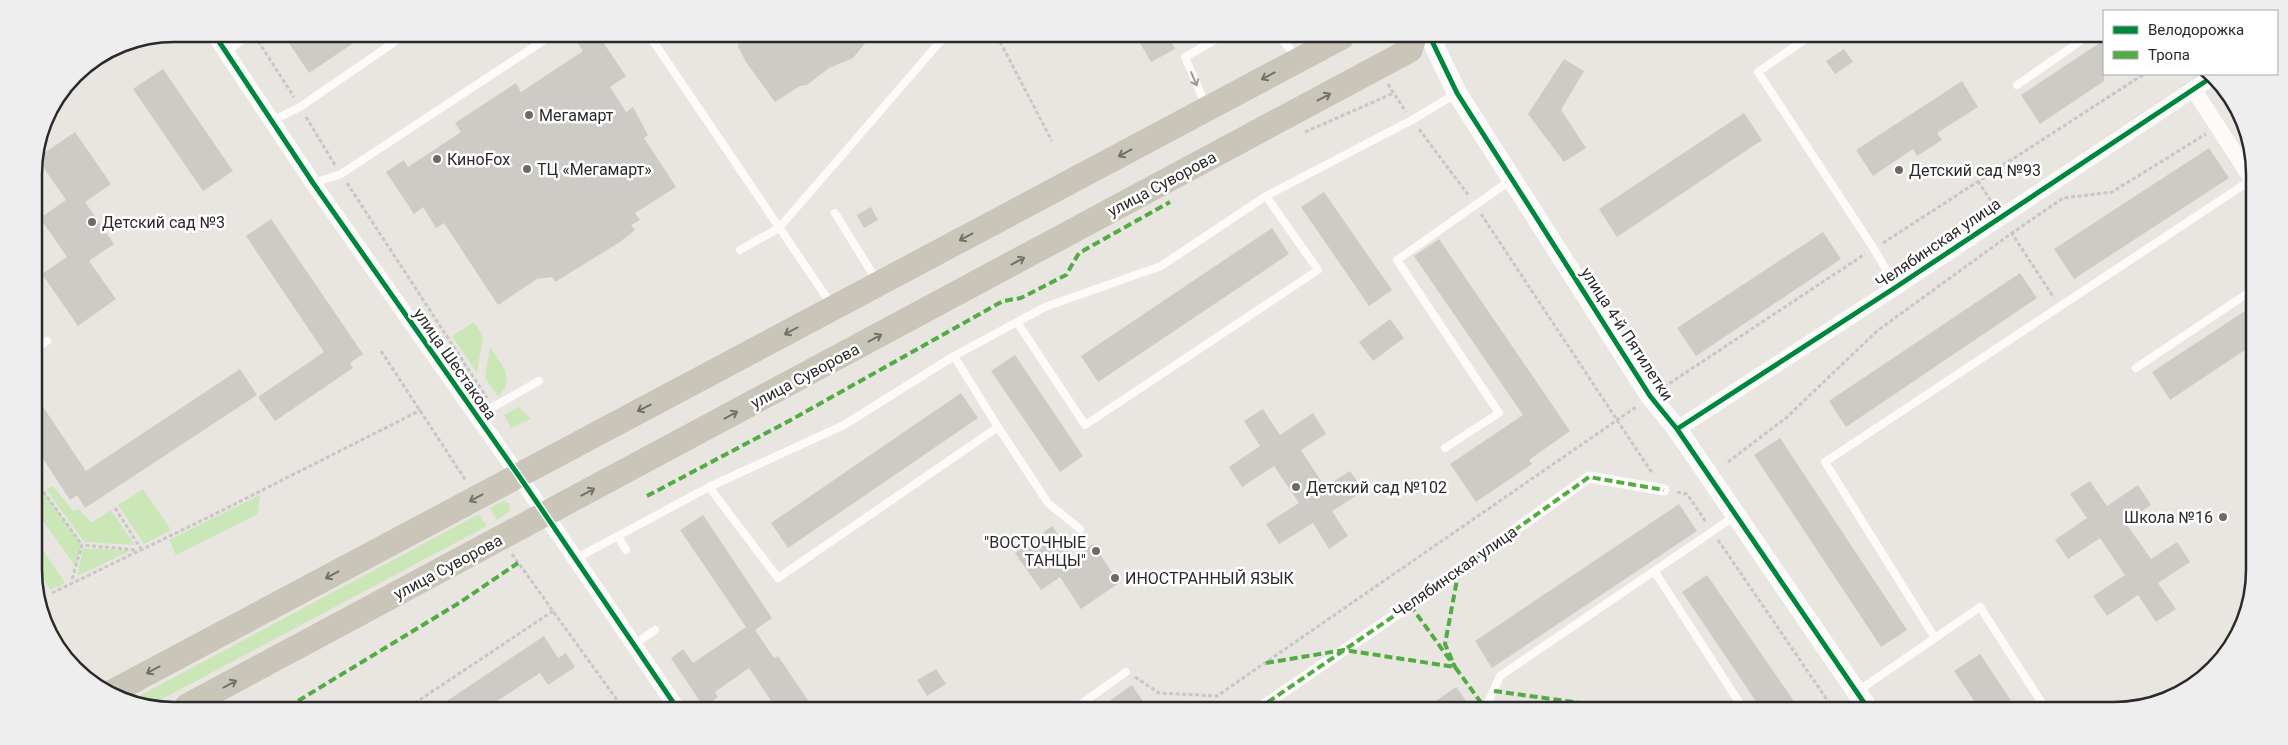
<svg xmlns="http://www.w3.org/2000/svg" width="2288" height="745" font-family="Roboto,sans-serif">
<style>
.green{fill:#cbe6b7}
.building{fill:#cecbc7}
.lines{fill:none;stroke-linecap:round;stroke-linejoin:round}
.path{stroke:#c8c7c7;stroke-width:3;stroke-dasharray:4 2.5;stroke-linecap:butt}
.service{stroke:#fcfbfa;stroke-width:8}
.pedestrian{stroke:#fcfbfa;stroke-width:11}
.minor{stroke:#fcfbfa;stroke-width:16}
.tertiary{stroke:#fcfbfa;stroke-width:20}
.primary{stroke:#cac5b9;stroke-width:25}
.quiet{stroke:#53ab44;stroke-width:4;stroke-dasharray:8 4;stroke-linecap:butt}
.cycleway-casing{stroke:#fff;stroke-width:8}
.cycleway{stroke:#00873e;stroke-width:5}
.oneway{stroke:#72706a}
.oneway2{stroke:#9e9d9c}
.poi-dot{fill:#6d6b6a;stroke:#fff;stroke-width:2}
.labels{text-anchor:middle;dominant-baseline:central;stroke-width:5;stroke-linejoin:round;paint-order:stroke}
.poi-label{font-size:16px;fill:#2a2a2a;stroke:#fff;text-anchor:start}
.street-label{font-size:16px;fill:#2a2a2a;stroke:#fff}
.rim{fill:none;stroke:#2a2a2a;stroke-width:2.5}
</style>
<rect width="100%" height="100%" fill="#e9e5e0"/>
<path class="green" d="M474 322 483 336 477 373 452 336Z
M490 347C501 364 517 379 498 396L485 378Z
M519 407 531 419 511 428 504 415Z
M36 481 82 545 75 566 36 511Z
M53 486 73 511 79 509 91 523 111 510 135 545 84 542 46 489Z
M143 489 171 530 144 544 118 505Z
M260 495 258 514 176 555 169 540Z
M503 501 509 503 510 511 497 520 490 508Z
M479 514 487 526 149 706H138L130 701Z
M36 540 65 583 50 590 36 567Z
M83 548 130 551 77 576Z"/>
<path class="building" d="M302 34H367L309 73 289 43Z
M572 35H598L626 76 610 87 626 112 633 107 648 135 644 138 676 187 635 213 640 220 631 225 635 230 620 242 555 282 552 277 537 279 498 305 444 223 436 228 423 207 414 214 386 172 404 160 408 167 461 132 455 123 516 83 521 92 583 51Z
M740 35H872L853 58 829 68 807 85 800 86 775 102 746 62 738 47Z
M1136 36H1168L1175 49 1151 62Z
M2104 40V81L2040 124 2021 95Z
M1844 49 1853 62 1835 74 1826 61Z
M1564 59 1584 71 1561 110 1586 148 1564 162 1528 114Z
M163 69 233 171 203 191 133 89Z
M1962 81 1978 107 1937 133 1942 140 1917 156 1913 149 1873 176 1856 150Z
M1744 113 1762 140 1617 237 1599 209Z
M75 132 111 184 85 202 114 244 89 261 116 299 78 326 42 274 67 257 40 218 66 200 37 158Z
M2209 148 2229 178 2074 279 2054 249Z
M1324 192 1392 290 1369 306 1301 207Z
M871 207 878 220 864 228 857 215Z
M271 219 363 354 350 363 353 368 275 421 258 397 324 352 246 236Z
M1272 228 1289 254 1098 382 1081 356Z
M1823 232 1841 259 1696 356 1677 328Z
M1439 239 1570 431 1529 460 1532 464 1476 502 1450 464 1523 415 1414 256Z
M2020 273 2037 298 1846 427 1829 401Z
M2251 307V346L2170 400 2152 372Z
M1390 319 1404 338 1373 361 1359 342Z
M1015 355 1083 456 1060 472 991 371Z
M240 369 257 395 85 508 77 495 70 500 36 448 35 395 86 471Z
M961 393 978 418 788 548 771 523Z
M1263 409 1280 435 1313 413 1326 434 1301 450 1325 487 1350 471 1364 491 1332 511 1348 536 1329 549 1313 523 1279 544 1266 524 1299 503 1274 466 1242 487 1229 467 1260 446 1244 421Z
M1780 438 1907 630 1881 647 1754 455Z
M2090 481 2107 506 2138 485 2151 505 2125 522 2151 559 2177 542 2190 562 2158 583 2176 609 2156 622 2138 595 2107 616 2093 596 2125 575 2100 538 2068 559 2055 540 2087 518 2070 494Z
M1679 504 1697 531 1492 668 1475 641Z
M703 515 772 618 755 630 774 658 778 656 813 708H776L749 668 715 692 718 697 704 707 671 658 683 649 693 663 746 627 680 530Z
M1052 526 1074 557 1093 544 1119 583 1081 609 1060 577 1041 590 1015 553Z
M1707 575 1800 710H1762L1682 592Z
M544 636 558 658 566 653 575 667 548 685 540 673 488 707H438Z
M1980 654 2018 711H1981L1954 671Z
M936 669 946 684 927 696 917 680Z
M1132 685 1148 709H1098Z
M1456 687 1472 709H1424Z"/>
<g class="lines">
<path class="path" d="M997 36 1052 141
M258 41 294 97
M1388 84 1406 112
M306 117 335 165
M1419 129 1469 196
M1305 132 1394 93
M1978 181 1993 204
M347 183 487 398
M1481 214 1652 473
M2011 232 2054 298
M1883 243 2144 74
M381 351 466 481
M1664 387 1865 254
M1728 462 1786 418 1877 331 2012 233 2063 198 2112 192 2206 134
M36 481 82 545
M1677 492 1687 494 1706 522
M115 508 141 549
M1718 540 1834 710
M512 554 622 707
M72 579 82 545 136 550
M52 593 207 518 421 410
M1135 677 1159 693 1217 696 1636 407
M409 707 553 611"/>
<path class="service" d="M649 35 831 304
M1279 36 1296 56
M1807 38 1758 72 1874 249 1896 287
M226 52 250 34
M2017 85 2085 38
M1206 106 1185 57 1222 36
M272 121 300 107 406 34
M313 183 341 174 552 35
M835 213 877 281
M740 250 779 228 945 36
M1017 322 1085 425 1318 270 1266 196
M35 349 47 341
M2136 368 2251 291
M477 416 539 381
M998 427 1048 503 1080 529
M1445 448 1499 413 1397 260 1511 180
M709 487 778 578 998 427 954 356
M618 536 626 550
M575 559 709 487 844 425 954 356 1045 307 1161 266 1266 196 1412 120 1457 93
M1655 572 1744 710
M1935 638 1980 607 2047 711
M633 645 655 630
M1858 691 1935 638 1825 462 2251 180
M1074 709 1126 672
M1485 709 1500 676 1735 516"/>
<path class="pedestrian" d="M1258 709 1410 605 1589 477 1664 490"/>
<path class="minor" d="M214 34 313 183 519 476 677 708
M2194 90 2251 178
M1677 429 1896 287 2212 77"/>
<path class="tertiary" d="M1430 37 1457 93 1650 396 1677 429 1869 710"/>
<path class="primary" d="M114 691 1342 37
M187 706 1410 50 1414 37"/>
<path class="quiet" d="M647 496 789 421 1003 301 1021 298 1066 275 1079 253 1170 202
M1410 605 1455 667 1445 644 1459 569
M1266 663 1344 650 1455 667 1485 708
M1494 691 1631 710
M288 707 459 603 518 563
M1258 709 1410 605 1589 477 1664 490"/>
<g class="cycleway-casing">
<path id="cycleway" d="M214 34 313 183 519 476 677 708
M1430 37 1457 93 1650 396 1677 429 1869 710
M1677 429 1896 287 2212 77"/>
</g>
<use href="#cycleway" class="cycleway"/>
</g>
<defs><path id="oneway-shaft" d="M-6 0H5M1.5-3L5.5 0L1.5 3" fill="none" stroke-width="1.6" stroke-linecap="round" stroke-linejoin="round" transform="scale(1.25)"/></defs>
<g class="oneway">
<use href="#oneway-shaft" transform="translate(1268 76) rotate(152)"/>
<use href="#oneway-shaft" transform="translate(1324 97) rotate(-28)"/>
<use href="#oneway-shaft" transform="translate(1125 153) rotate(152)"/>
<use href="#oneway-shaft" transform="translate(966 237) rotate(152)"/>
<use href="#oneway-shaft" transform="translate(1018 261) rotate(-28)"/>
<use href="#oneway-shaft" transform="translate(791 331) rotate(152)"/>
<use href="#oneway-shaft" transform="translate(875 338) rotate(-28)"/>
<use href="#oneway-shaft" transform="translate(644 408) rotate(153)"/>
<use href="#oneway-shaft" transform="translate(731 415) rotate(-28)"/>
<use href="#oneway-shaft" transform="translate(588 492) rotate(-28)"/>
<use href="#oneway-shaft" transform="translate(476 498) rotate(152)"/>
<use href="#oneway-shaft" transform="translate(332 575) rotate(152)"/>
<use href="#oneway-shaft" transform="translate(153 670) rotate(152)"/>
<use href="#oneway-shaft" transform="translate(230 684) rotate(-28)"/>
</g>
<use class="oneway2" href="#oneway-shaft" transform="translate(1194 79) rotate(67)"/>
<g class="poi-dot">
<circle cx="529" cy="115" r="5"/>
<circle cx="437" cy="159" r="5"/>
<circle cx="527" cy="169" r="5"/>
<circle cx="1899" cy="170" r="5"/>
<circle cx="92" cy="222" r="5"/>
<circle cx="1296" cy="487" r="5"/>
<circle cx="2223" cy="517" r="5"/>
<circle cx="1096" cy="551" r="5"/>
<circle cx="1115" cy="578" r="5"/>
</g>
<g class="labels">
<g class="poi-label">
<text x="539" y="115">Мегамарт</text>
<text x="447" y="159">КиноFox</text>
<text x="537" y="169">ТЦ «Мегамарт»</text>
<text x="1909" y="170">Детский сад №93</text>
<text x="102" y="222">Детский сад №3</text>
<text x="1306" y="487">Детский сад №102</text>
<text x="2213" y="517" text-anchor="end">Школа №16</text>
<text x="1086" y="542" text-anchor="end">"ВОСТОЧНЫЕ<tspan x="1086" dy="18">ТАНЦЫ"</tspan></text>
<text x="1125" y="578">ИНОСТРАННЫЙ ЯЗЫК</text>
</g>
<g class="street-label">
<text transform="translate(1162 184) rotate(-28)">улица Суворова</text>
<text transform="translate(1938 243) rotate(-34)">Челябинская улица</text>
<text transform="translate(1627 334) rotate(57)">улица 4-й Пятилетки</text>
<text transform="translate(455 364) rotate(55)">улица Шестакова</text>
<text transform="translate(805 376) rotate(-28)">улица Суворова</text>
<text transform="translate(448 567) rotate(-28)">улица Суворова</text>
<text transform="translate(1455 572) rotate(-35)">Челябинская улица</text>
</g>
</g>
<path d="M0 0H2288V745H0ZM174 42H2114A132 132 0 0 1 2246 174V570A132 132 0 0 1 2114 702H174A132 132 0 0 1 42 570V174A132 132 0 0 1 174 42Z" fill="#eee" fill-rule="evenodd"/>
<path class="rim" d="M174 42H2114A132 132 0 0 1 2246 174V570A132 132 0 0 1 2114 702H174A132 132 0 0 1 42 570V174A132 132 0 0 1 174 42Z"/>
<rect x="2103" y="10" width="175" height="65" fill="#ffffff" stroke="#aaaaaa"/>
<rect x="2113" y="26" width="25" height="8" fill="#00873e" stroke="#aaaaaa"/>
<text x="2148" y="35" font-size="15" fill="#2a2a2a">Велодорожка</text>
<rect x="2113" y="51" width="25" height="8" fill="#53ab44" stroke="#aaaaaa"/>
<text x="2148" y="60" font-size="15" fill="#2a2a2a">Тропа</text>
</svg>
